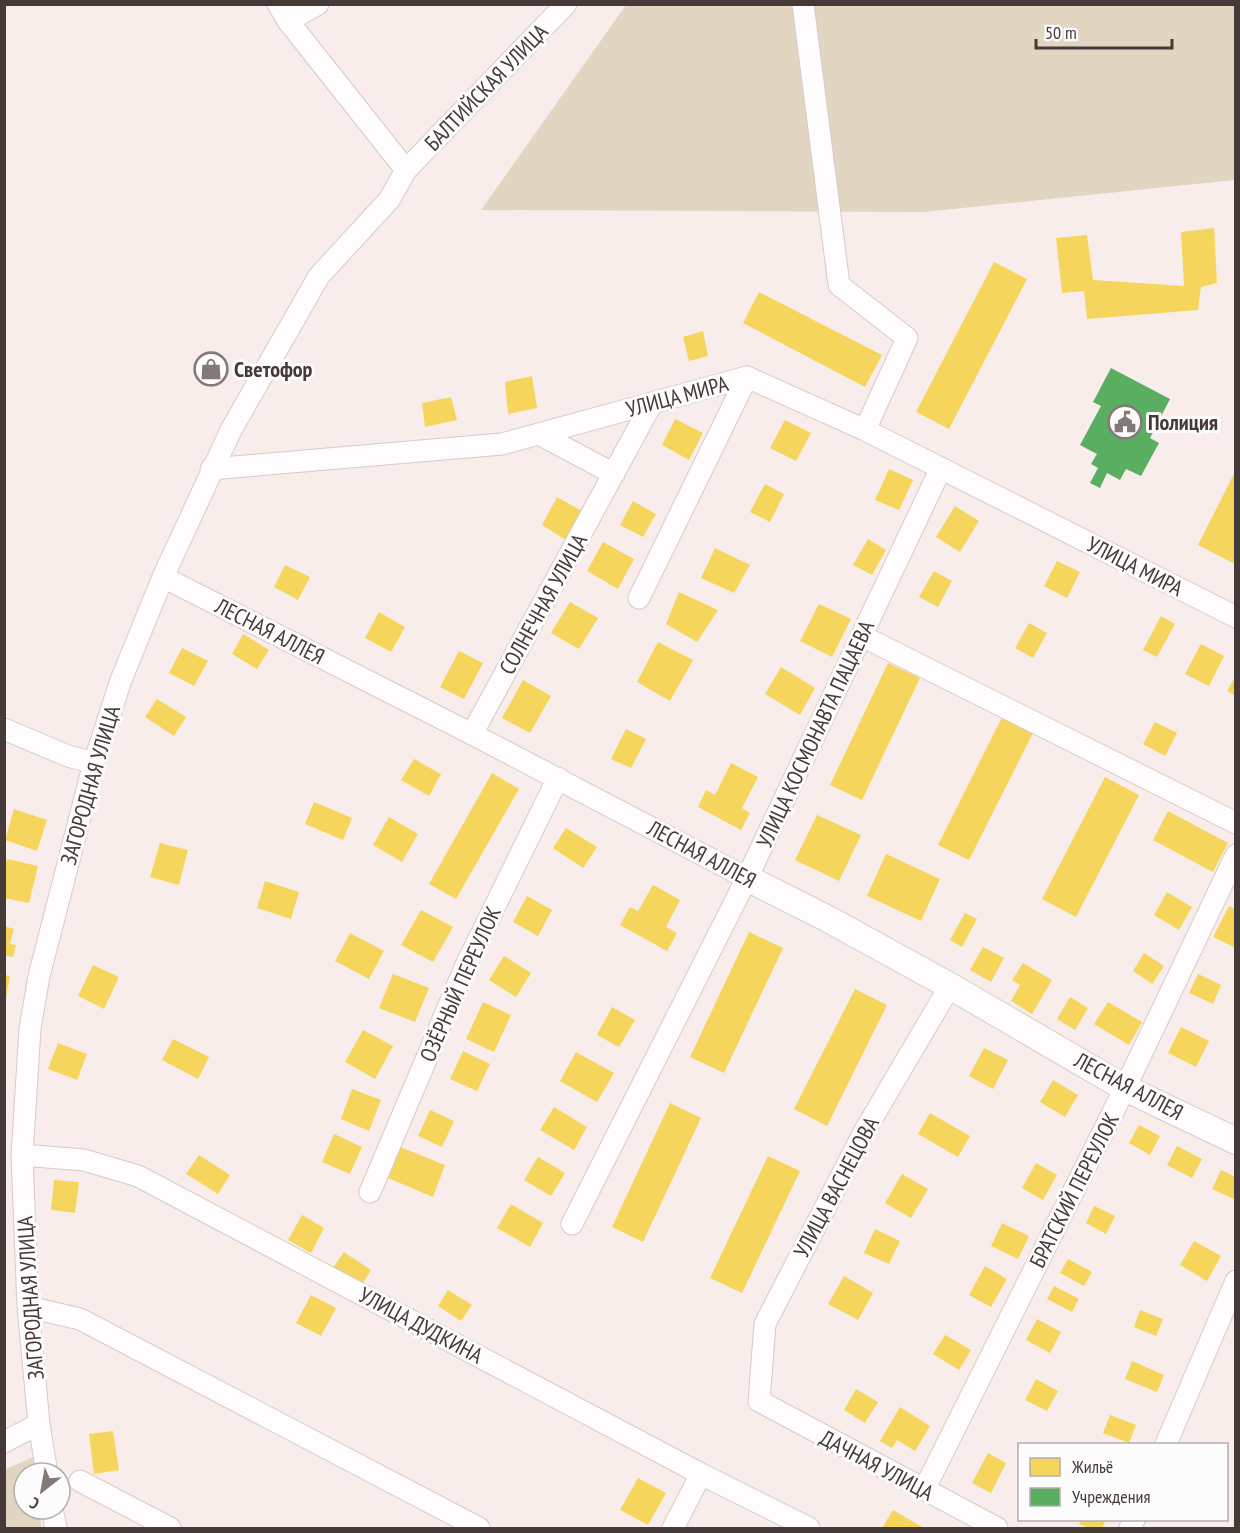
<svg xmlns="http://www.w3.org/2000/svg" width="1240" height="1533" font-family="'PT Sans Narrow',sans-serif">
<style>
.green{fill:#e2d6c2}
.homes{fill:#f6d55c}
.public{fill:#5aae61}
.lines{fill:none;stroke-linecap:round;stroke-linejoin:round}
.minor-casing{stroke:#d6cbc9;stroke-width:23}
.tertiary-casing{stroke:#d6cbc9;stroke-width:28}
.minor{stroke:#fefcfc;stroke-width:21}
.tertiary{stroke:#fefcfc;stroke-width:26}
.labels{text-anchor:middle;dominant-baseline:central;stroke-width:6;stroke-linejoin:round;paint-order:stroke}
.street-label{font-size:22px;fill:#453a38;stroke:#fcfcfc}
.poi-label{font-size:22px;font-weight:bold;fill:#453a38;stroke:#fcfcfc;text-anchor:start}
</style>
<rect width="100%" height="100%" fill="#f9edeb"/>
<path class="green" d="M626 5H1235V180L924 212 481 210Z
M35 1456 37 1473H24V1509H40L41 1528H5L4 1470Z"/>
<path class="homes" d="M1214 228 1217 283 1201 287 1198 310 1087 319 1084 291 1062 293 1056 238 1087 235 1093 280 1184 286 1181 232Z
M994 262 1027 279 949 429 916 412Z
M759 292 882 355 865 387 743 323Z
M703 331 708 356 689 361 683 337Z
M532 376 537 408 508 414 505 382Z
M451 397 457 420 425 427 422 403Z
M675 419 703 433 689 460 662 445Z
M785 420 811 433 796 461 770 448Z
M889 469 913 480 899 510 875 500Z
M1236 470V557L1233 563 1198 545Z
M765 484 784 494 770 522 750 512Z
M557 497 582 511 566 540 542 525Z
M633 501 656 514 643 537 620 525Z
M955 506 979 521 960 552 936 537Z
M868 539 886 550 872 575 853 565Z
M603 542 634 559 618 589 587 571Z
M715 548 750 565 734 593 701 578Z
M1057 561 1080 572 1067 598 1044 586Z
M285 565 310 577 298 600 274 587Z
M934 571 952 581 938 607 919 597Z
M679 592 718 610 697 642 666 624Z
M570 602 598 618 579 649 551 633Z
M819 604 851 619 832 657 800 641Z
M379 612 405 627 391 652 365 638Z
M1161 616 1175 624 1157 657 1143 650Z
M1029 623 1047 633 1033 658 1015 648Z
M243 634 269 650 257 669 232 654Z
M658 642 693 660 670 701 637 682Z
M1201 644 1224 656 1209 686 1185 674Z
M182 648 208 661 194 686 169 673Z
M459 651 483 663 464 699 440 687Z
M888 663 920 678 862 800 830 785Z
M781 667 815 688 800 715 765 694Z
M1236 675V696L1227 691Z
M523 680 551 696 530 733 502 718Z
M157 699 186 717 174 736 145 717Z
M1002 717 1033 733 969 860 938 845Z
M1155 722 1177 733 1165 756 1143 744Z
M626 729 646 739 631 768 611 759Z
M414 759 441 774 429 796 401 780Z
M731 763 758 777 742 808 750 813 741 830 698 807 706 790 715 795Z
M492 773 519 789 456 899 429 884Z
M1105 777 1139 795 1076 917 1042 899Z
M314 802 352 818 343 840 305 824Z
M14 809 47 820 37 851 5 840Z
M1168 811 1228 843 1213 872 1153 840Z
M817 815 861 835 839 881 795 860Z
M389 817 418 834 402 862 373 845Z
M566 828 597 847 583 868 553 848Z
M160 843 188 850 179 885 150 877Z
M886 854 940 879 921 921 867 896Z
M7 859 38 866 29 903 4 898V868Z
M265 881 299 892 291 919 257 908Z
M653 885 680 900 666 927 677 933 667 951 620 925 630 907 638 911Z
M1167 892 1192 907 1179 930 1154 915Z
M527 896 552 910 538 936 513 922Z
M1229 906 1236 909V948L1213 937Z
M421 910 453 927 433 962 401 945Z
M965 913 977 919 962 947 950 940Z
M4 926 14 929 10 944 16 945 13 957 4 955Z
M749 932 783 948 724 1073 690 1057Z
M350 933 384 951 369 979 335 961Z
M983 947 1004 958 991 982 970 970Z
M1144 953 1164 966 1152 984 1133 971Z
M504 956 531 973 516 997 489 980Z
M1023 963 1052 980 1032 1014 1011 1001 1020 985 1012 980Z
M93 965 119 977 104 1009 78 996Z
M393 974 429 988 415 1022 379 1008Z
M1198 974 1221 985 1213 1004 1189 993Z
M4 975 10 976 6 998H4Z
M855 989 887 1005 827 1126 794 1109Z
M1070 997 1088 1008 1075 1030 1057 1019Z
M483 1002 511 1015 494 1052 466 1039Z
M1108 1002 1142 1022 1129 1045 1094 1024Z
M612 1007 635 1020 619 1047 597 1035Z
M1181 1027 1209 1041 1196 1067 1168 1053Z
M363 1030 393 1046 375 1079 345 1062Z
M173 1039 209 1057 198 1079 162 1060Z
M58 1043 87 1054 77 1080 48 1069Z
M984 1048 1008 1060 993 1089 969 1076Z
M463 1051 490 1064 477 1091 450 1079Z
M576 1052 614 1073 597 1102 560 1081Z
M1053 1080 1078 1095 1065 1117 1040 1102Z
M352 1089 381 1100 369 1131 341 1119Z
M670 1103 701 1118 643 1242 612 1227Z
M554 1107 587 1127 574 1150 540 1130Z
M430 1110 454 1121 442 1147 418 1136Z
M930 1113 970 1136 958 1157 918 1134Z
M1139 1125 1160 1136 1150 1155 1129 1143Z
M334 1134 362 1147 350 1174 322 1162Z
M1177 1146 1202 1159 1192 1178 1167 1165Z
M400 1147 445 1165 433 1197 388 1178Z
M199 1155 230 1175 218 1194 186 1174Z
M768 1156 800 1171 742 1293 710 1278Z
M538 1157 565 1173 551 1196 524 1180Z
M1036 1163 1057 1175 1043 1200 1022 1188Z
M1221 1170 1236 1177V1200L1212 1189Z
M902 1174 928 1189 911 1218 885 1203Z
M54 1180 79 1182 75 1213 51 1210Z
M511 1204 543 1223 530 1247 497 1228Z
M1094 1206 1115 1216 1106 1234 1086 1223Z
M302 1215 324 1228 311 1253 288 1240Z
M1002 1223 1029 1236 1018 1259 991 1246Z
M875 1229 900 1241 889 1264 864 1253Z
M1194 1241 1221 1256 1207 1281 1180 1265Z
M344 1252 371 1270 361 1286 333 1268Z
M1068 1259 1092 1272 1084 1286 1060 1273Z
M985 1266 1007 1279 991 1307 969 1295Z
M844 1276 873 1293 858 1320 828 1304Z
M1054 1286 1079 1299 1072 1312 1047 1299Z
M448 1290 472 1305 461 1321 438 1306Z
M311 1295 336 1308 321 1336 296 1323Z
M1140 1310 1163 1319 1156 1336 1134 1327Z
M1037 1319 1061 1332 1050 1353 1026 1340Z
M945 1335 971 1350 959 1370 933 1354Z
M1132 1361 1164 1375 1157 1392 1125 1379Z
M1036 1379 1058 1391 1047 1411 1025 1400Z
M856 1389 878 1402 865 1423 844 1410Z
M900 1407 930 1426 915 1451 897 1440 892 1448 880 1441Z
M1110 1415 1136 1425 1129 1443 1103 1433Z
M113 1431 119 1470 94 1474 89 1434Z
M988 1453 1006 1463 991 1493 972 1483Z
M638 1478 666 1493 648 1525 620 1510Z
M893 1510 924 1528H882Z
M1081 1520H1106L1102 1528H1089L1079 1524Z"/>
<path class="public" d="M1111 368 1170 399 1150 438 1159 443 1141 476 1126 469 1120 480 1107 473 1100 488 1090 483 1098 468 1091 464 1097 454 1080 445 1101 406 1093 402Z"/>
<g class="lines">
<g class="minor-casing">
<path id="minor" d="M278 4 288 21 406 170
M803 4 839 285 907 338 865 430
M288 21 318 4
M539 434 614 474
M211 469 502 444 747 377 865 430 1236 617
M163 577 472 734 747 878
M639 598 747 377
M862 636 1236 823
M4 729 68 756 94 763
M472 734 652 403
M950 986 864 1132 765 1324 759 1401 997 1528
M22 1155 84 1160 138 1176 701 1474 809 1528
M370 1192 466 965 558 778
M572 1224 747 878 941 468
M28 1307 80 1319 479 1528
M4 1442 39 1424
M1166 1444 1236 1281
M47 1473 39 1424 28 1307 22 1155 30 1029 39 976 94 763 121 680 163 577 231 430 319 276 389 200 406 170 566 4
M80 1481 170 1528
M924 1490 1125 1088 1236 855
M52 1509 56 1528
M673 1528 701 1474
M1130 1528 1134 1520"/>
</g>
<g class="tertiary-casing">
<path id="tertiary" d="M747 878 828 919 950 986 1125 1088 1236 1141"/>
</g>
<use href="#minor" class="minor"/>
<use href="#tertiary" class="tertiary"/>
</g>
<defs>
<g id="shop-ring" transform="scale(1.725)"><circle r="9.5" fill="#fcfcfc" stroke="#847977" stroke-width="1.5"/><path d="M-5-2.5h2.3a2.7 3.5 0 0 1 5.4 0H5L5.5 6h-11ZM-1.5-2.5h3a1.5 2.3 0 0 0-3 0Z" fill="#847977"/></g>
<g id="civic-ring" transform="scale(1.725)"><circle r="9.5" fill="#fcfcfc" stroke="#847977" stroke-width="1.5"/><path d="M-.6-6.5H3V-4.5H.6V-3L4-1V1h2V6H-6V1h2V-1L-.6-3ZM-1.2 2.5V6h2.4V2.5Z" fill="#847977"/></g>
</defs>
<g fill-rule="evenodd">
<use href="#shop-ring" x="211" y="369"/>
<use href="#civic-ring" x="1125" y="422"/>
</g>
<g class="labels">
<g class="street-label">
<text transform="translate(486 87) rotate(-46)">БАЛТИЙСКАЯ УЛИЦА</text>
<text transform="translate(677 396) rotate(-15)">УЛИЦА МИРА</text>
<text transform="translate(1135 566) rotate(27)">УЛИЦА МИРА</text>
<text transform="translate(543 604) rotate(-61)">СОЛНЕЧНАЯ УЛИЦА</text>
<text transform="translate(270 631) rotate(27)">ЛЕСНАЯ АЛЛЕЯ</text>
<text transform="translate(815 734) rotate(-65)">УЛИЦА КОСМОНАВТА ПАЦАЕВА</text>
<text transform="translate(90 785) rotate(-74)">ЗАГОРОДНАЯ УЛИЦА</text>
<text transform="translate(702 854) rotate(28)">ЛЕСНАЯ АЛЛЕЯ</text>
<text transform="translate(460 984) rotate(-66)">ОЗЁРНЫЙ ПЕРЕУЛОК</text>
<text transform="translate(1129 1086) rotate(28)">ЛЕСНАЯ АЛЛЕЯ</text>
<text transform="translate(836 1187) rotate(-62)">УЛИЦА ВАСНЕЦОВА</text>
<text transform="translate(1074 1190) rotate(-63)">БРАТСКИЙ ПЕРЕУЛОК</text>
<text transform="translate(30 1298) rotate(-94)">ЗАГОРОДНАЯ УЛИЦА</text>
<text transform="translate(421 1325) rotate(28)">УЛИЦА ДУДКИНА</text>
<text transform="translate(877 1465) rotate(28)">ДАЧНАЯ УЛИЦА</text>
</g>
<g class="poi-label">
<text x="234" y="369">Светофор</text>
<text x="1148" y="422">Полиция</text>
</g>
</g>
<rect width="1240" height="1533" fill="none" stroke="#453a38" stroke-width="12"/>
<rect x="1018" y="1443" width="210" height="78" fill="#fcfcfc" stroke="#b3aeae" stroke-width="1.5"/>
<rect x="1030" y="1458" width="30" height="18" fill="#f6d55c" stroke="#b3aeae" stroke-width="1.5"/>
<text x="1072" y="1473" font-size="18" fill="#453a38">Жильё</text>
<rect x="1030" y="1488" width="30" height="18" fill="#5aae61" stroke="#b3aeae" stroke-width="1.5"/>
<text x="1072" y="1503" font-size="18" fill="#453a38">Учреждения</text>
<g transform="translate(42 1491) rotate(211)"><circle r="28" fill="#fcfcfc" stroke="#b3aeae" stroke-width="1.5"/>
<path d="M0-4.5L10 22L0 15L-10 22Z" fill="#847977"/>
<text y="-9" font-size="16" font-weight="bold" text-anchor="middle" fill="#453a38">С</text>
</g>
<path d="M1036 39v9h136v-9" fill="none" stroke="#453a38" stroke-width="3"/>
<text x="1045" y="39" font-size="18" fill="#453a38" stroke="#fcfcfc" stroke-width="4.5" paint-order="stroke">50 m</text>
</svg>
